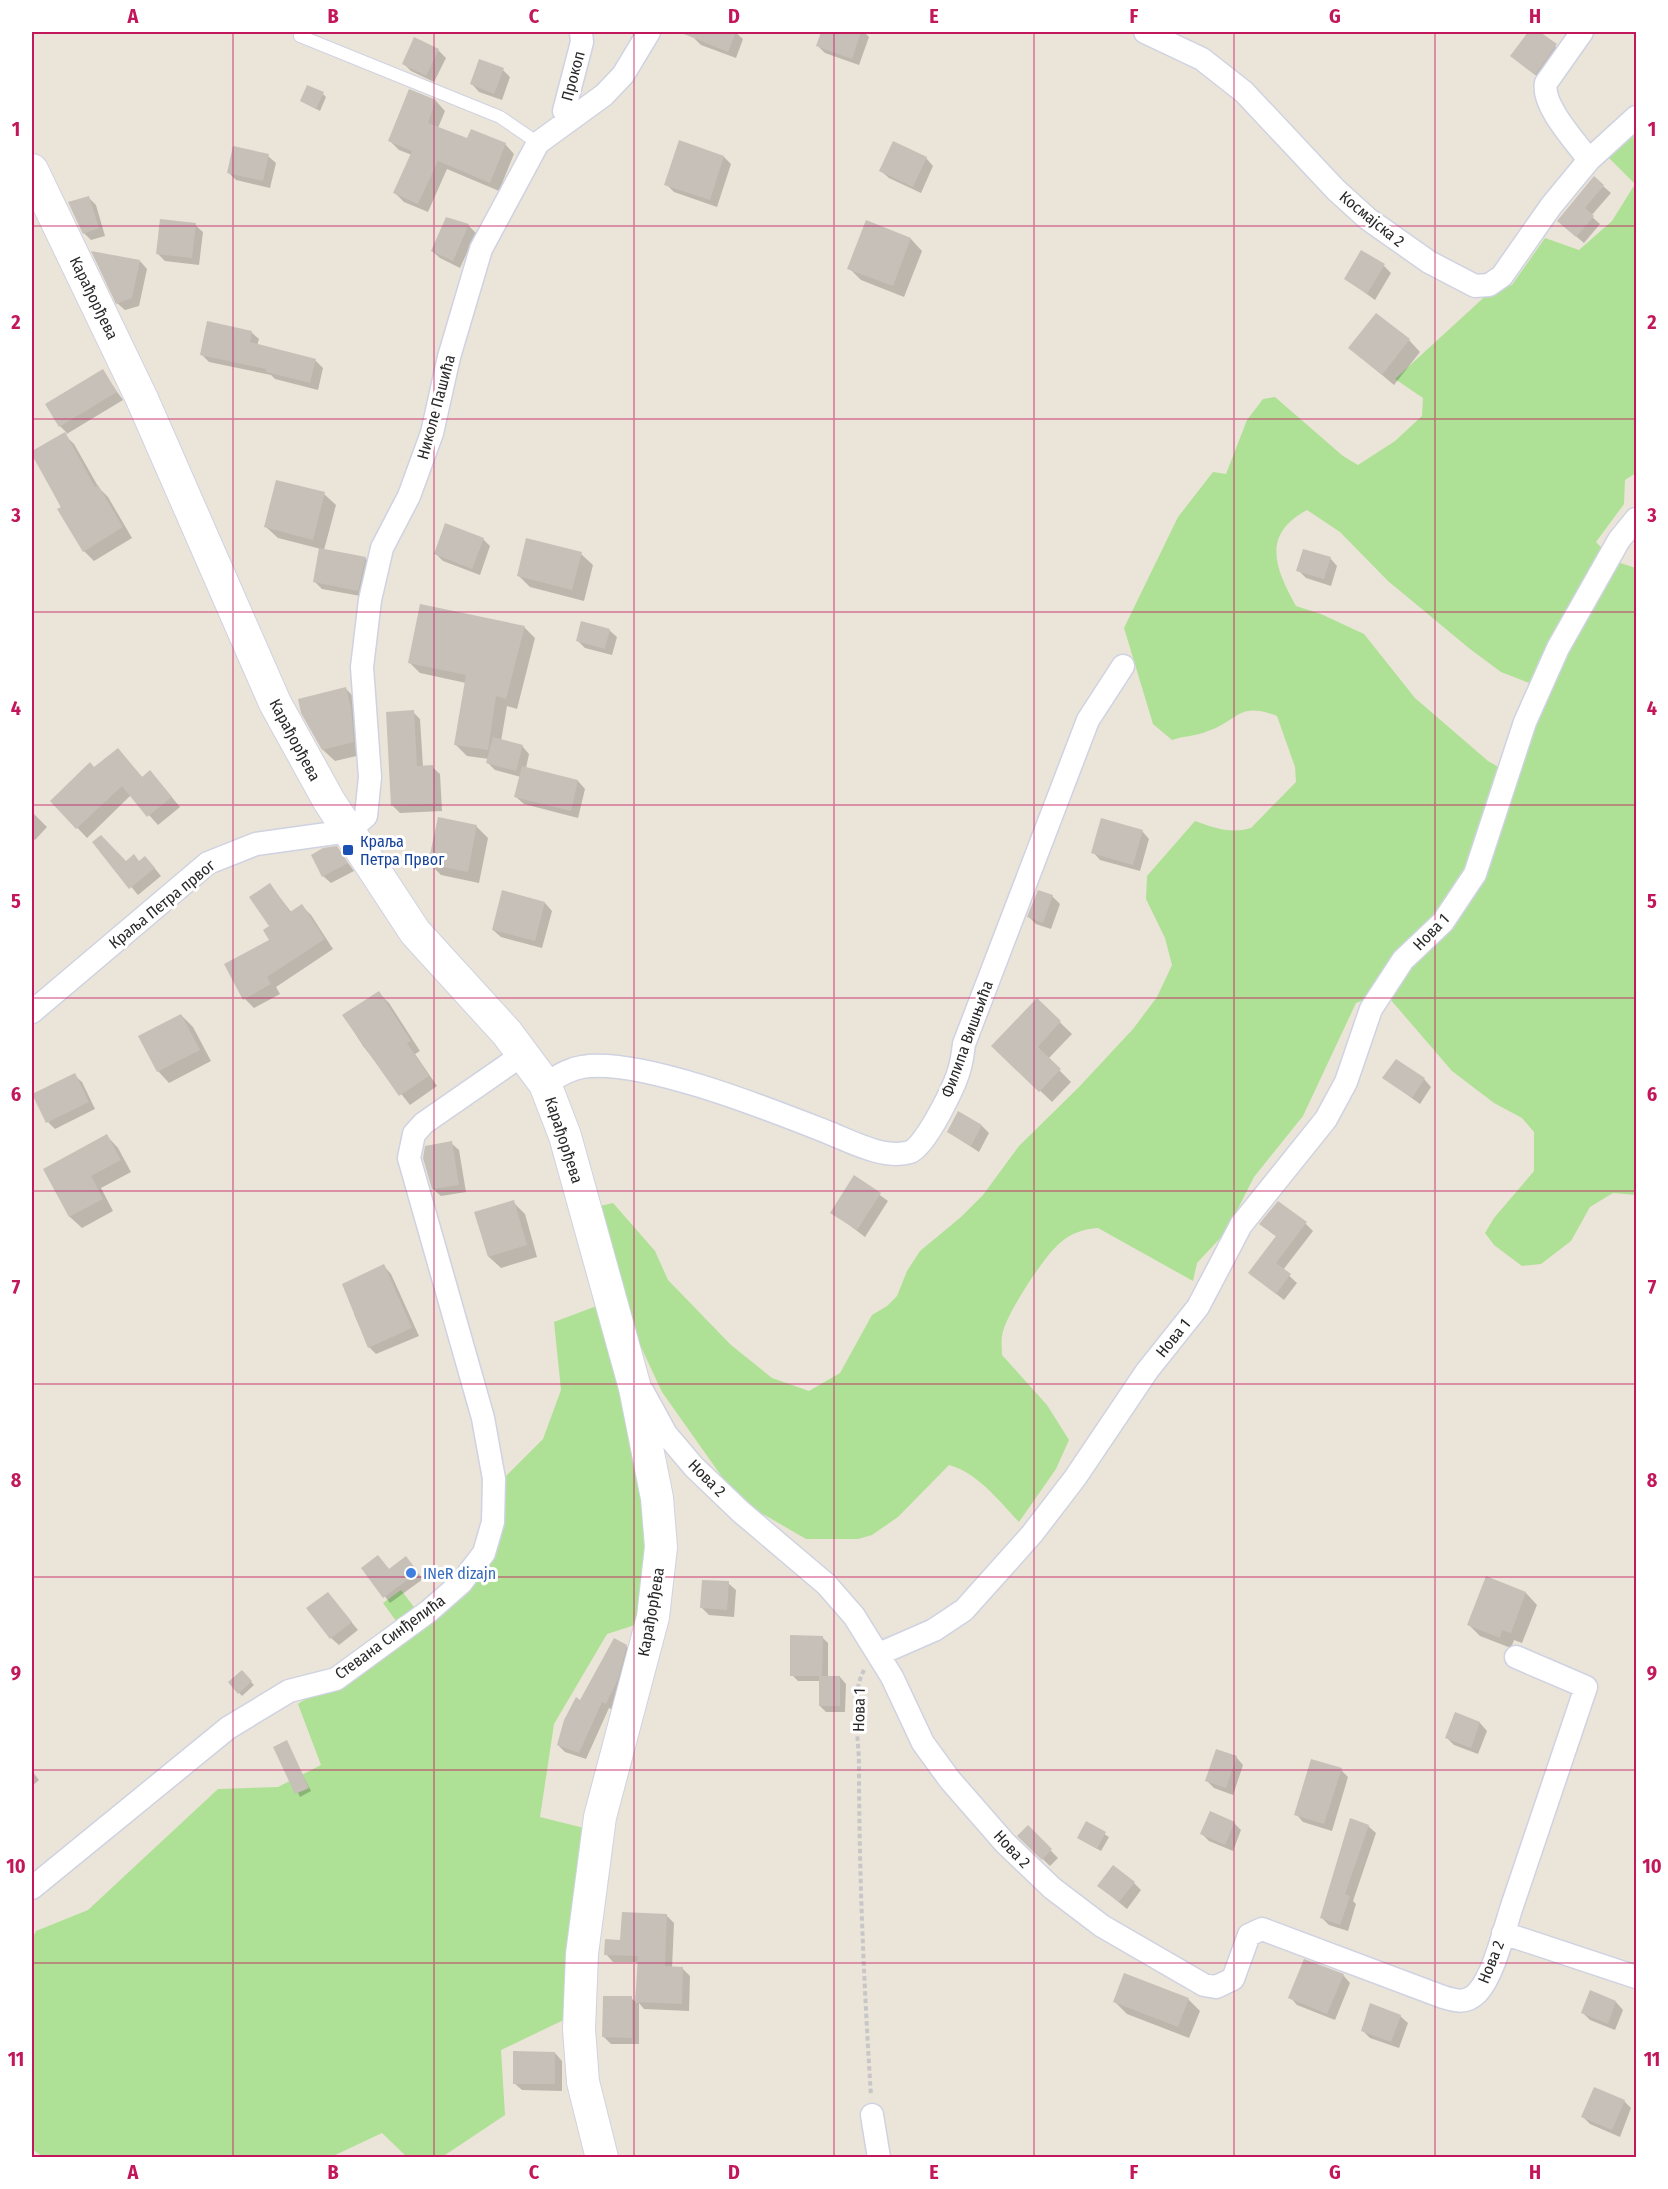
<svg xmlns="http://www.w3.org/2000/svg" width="1668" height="2189" font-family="'Fira Sans Condensed',sans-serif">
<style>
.green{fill:#aee195;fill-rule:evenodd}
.shadow{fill:#0003}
.building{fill:#c6c0b9}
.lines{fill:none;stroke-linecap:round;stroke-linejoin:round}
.lane-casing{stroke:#cfd2e1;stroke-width:14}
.street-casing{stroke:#cfd2e1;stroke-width:25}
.secondary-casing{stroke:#cfd2e1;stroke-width:34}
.path{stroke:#c7c7c7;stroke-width:4;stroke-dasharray:4.5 3;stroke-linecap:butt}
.lane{stroke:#fff;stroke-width:12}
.street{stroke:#fff;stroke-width:22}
.secondary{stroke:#fff;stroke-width:32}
.grid{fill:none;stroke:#c2185b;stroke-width:1.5;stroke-opacity:0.55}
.transit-dot{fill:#1a4fb4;stroke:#fff;stroke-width:2}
.shop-dot{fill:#3f7fe0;stroke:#fff;stroke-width:2}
.labels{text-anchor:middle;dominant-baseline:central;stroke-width:6;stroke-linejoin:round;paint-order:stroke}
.street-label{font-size:16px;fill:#282828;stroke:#fff}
.transit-label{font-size:16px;fill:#164399;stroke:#fff;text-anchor:start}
.shop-label{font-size:16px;fill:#366cbe;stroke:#fff;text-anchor:start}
.neatline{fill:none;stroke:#c2185b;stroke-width:2}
.grid-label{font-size:20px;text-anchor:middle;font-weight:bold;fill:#c2185b}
</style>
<rect width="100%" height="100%" fill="#ebe4d9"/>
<path class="green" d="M1636 131V473L1625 480 1624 504 1596 542 1614 561 1636 568V1195L1613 1193 1590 1207 1571 1241 1541 1264 1522 1266 1494 1245 1485 1233 1494 1218 1534 1171V1132L1522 1118 1494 1103 1452 1071 1384 992 1356 1003 1303 1116 1254 1177 1226 1232 1197 1263 1193 1281 1098 1228C1084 1229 1071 1233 1060 1243 1044 1256 1004 1317 1002 1336 1001 1342 1002 1349 1002 1355L1047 1405 1069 1440 1056 1469 1019 1522C999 1501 978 1473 949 1465L898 1517 872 1535 858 1539H806L749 1506 727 1484 662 1392 635 1334 600 1206 613 1203 655 1251 668 1280 731 1345 772 1378 809 1391 840 1373 872 1315 887 1306 897 1296 907 1271 920 1251 961 1217 983 1195 1019 1146 1079 1087 1133 1029 1157 997 1172 965 1165 938 1146 899 1147 876 1195 821C1214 828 1231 834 1251 828L1296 782 1295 767 1277 716C1237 701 1239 721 1208 731 1197 736 1183 736 1172 740L1153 724 1124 628 1178 517 1213 472 1226 474 1247 420 1263 399 1275 397 1343 456 1358 465 1395 441 1422 416 1423 398 1395 379 1492 290 1512 285 1545 238 1579 250 1612 221 1635 184 1608 157ZM1307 510 1340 532 1388 581 1470 649 1501 672 1532 684 1502 769 1488 761 1415 698 1364 634 1321 614 1296 606C1275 568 1261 535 1307 510Z
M610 1301 653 1481 644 1622 607 1634 554 1724 540 1817 592 1830 572 2016 501 2050 505 2115 442 2157H407L382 2133 331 2157H43L32 2149V1939L36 1931 88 1910 218 1789 278 1787 321 1765 298 1704 470 1588 504 1478 543 1439 561 1390 554 1322Z
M401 1590 417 1611 399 1625 383 1603Z"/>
<path class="shadow" d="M696 32H735L743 39 736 58 701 45 694 38Z
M823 32H864L869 37 859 65 825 53 818 46Z
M1530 32H1538L1563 53 1543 81 1512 56Z
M438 50 446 58 434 82 411 71 404 64Z
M503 70 510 77 502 100 479 92 472 84Z
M410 91 436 101 445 111 438 128 468 140 505 144 514 154 499 191 447 169 428 212 404 202 395 193 412 155 399 150 390 141Z
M323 94 326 97 320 111 301 101Z
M268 156 276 163 270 188 236 180 229 173Z
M724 157 731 164 717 207 674 192 666 184Z
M926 158 933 166 921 193 889 178 881 171Z
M1603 186 1611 193 1591 216 1600 224 1584 243 1566 228Z
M88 197 96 205 105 236 91 240 84 233Z
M447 219 469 226 476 233 460 268 440 258 432 251Z
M867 222 911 239 922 251 904 297 861 280 849 268Z
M195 225 203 232 199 265 165 261 157 253Z
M140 261 147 269 139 306 125 310 117 303Z
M1384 266 1391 273 1375 300 1346 279Z
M251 332 259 339 257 346 316 361 323 368 318 390 275 379 271 375 209 362 201 354Z
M1409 340 1420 352 1394 385 1350 348Z
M102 371 123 400 65 435 74 444 99 488 108 497 132 538 94 561 84 551 32 452 67 433 60 426Z
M324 494 336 505 324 550 365 558 373 566 366 597 322 589 314 581 321 549 278 538 266 527Z
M483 539 490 546 480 575 443 561 436 554Z
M581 554 593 565 584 601 530 587 518 575Z
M1330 558 1337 566 1331 586 1306 578 1298 570Z
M421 606 525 628 535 638 517 709 507 706 501 741 522 746 529 754 526 768 578 781 585 789 578 818 524 804 516 797 521 777 495 770 488 763 489 759 467 756 456 745 466 683 420 673 409 662Z
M609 630 617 637 612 655 585 648 578 641Z
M346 689 357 700 365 754 335 761 323 750Z
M413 712 420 719 423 767H432L440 774 442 811 400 813 393 806Z
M118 750 143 778 159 782 180 807 158 825 131 795 87 838 52 801Z
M32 812 47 827 35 840 32 837Z
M476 826 488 838 479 883 441 875 430 864Z
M1142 831 1149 839 1140 871 1100 860 1093 852Z
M94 842 126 862 152 865 161 876 138 895Z
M337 848 354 871 331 883 323 876Z
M270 885 292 913 302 906 311 915 333 949 276 987 280 994 254 1008 245 999 271 941Z
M1052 896 1060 904 1051 929 1036 924 1029 917Z
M545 903 552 911 542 948 501 937 493 930Z
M379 993 389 1003 420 1051 415 1054 437 1086 410 1105 363 1046 344 1016Z
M1037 1000 1072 1034 1048 1059 1071 1082 1052 1102 1005 1057Z
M181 1015 193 1027 211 1061 169 1083 158 1071Z
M74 1075 82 1082 95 1109 55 1129 48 1122Z
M1384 1078 1424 1079 1431 1087 1420 1104Z
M982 1126 989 1133 979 1152 948 1132Z
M107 1136 118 1148 131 1172 101 1188 113 1211 82 1228 70 1217 45 1169Z
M451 1143 459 1150 466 1192 441 1196 433 1189Z
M855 1177 888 1201 865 1237 832 1212Z
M513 1202 525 1214 537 1257 501 1268 489 1257Z
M1306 1224 1313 1231 1283 1270 1297 1283 1284 1300 1250 1273 1277 1237 1269 1231Z
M384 1266 391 1274 419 1336 376 1354 369 1347 354 1314Z
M378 1557 390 1570 406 1558 423 1579 390 1603 363 1568Z
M728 1583 736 1590 734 1617 709 1615 702 1608Z
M1526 1593 1537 1605 1522 1643 1514 1640 1511 1648 1480 1636 1469 1625Z
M328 1594 358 1630 339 1645 331 1638Z
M822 1637 828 1643V1677H840L846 1684 845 1712H826L820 1706 821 1681H798L792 1675Z
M626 1646 633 1653 613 1710 609 1708 586 1759 565 1752 558 1745 581 1702Z
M242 1672 254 1685 242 1696 230 1683Z
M1456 1714 1480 1723 1487 1731 1478 1754 1454 1745 1447 1738Z
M286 1742 311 1791 300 1797 275 1747Z
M1236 1757 1243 1765 1233 1795 1214 1788 1207 1781Z
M1341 1770 1348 1777 1332 1831 1303 1822 1296 1814Z
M32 1771 39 1780 32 1786Z
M1351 1820 1368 1826 1376 1833 1353 1901 1356 1904 1348 1931 1329 1925 1322 1918Z
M1086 1823 1109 1837 1101 1851 1079 1838Z
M1234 1823 1241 1830 1233 1851 1209 1841 1202 1834Z
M1028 1827 1058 1858 1050 1866 1019 1836Z
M1134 1883 1141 1890 1127 1909 1099 1886Z
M666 1915 674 1923 672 1968 683 1969 690 1976 689 2011 644 2009 639 2003V2044H611L604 2037 631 1998 637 2003 639 1962H613L606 1954Z
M1343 1975 1350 1983 1335 2020 1297 2005 1290 1997Z
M1188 1999 1200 2011 1189 2038 1127 2014 1115 2002Z
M1616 2002 1623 2010 1615 2030 1590 2020 1583 2013Z
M1400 2016 1408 2023 1399 2048 1370 2038 1362 2030Z
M555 2053 562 2061V2091L522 2090 514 2083Z
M1624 2101 1631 2108 1620 2137 1590 2124 1583 2117Z"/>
<path class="building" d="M679 32H736L728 52Z
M821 32H861L852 59 816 46Z
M1528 32H1540L1557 44 1535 75 1510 56Z
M414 37 439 49 426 76 402 64Z
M479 59 504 68 494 94 470 84Z
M307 85 324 92 316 109 300 101Z
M409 89 436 100 428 123 467 138 471 129 506 143 490 183 438 161 418 204 393 193 412 151 388 141Z
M679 140 724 156 710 200 664 185Z
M893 141 927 157 913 187 879 171Z
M233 146 269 154 263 181 227 173Z
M1594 176 1604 185 1585 208 1594 216 1576 237 1557 221Z
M89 196 99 228 83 234 68 202Z
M446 217 469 224 453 261 431 251Z
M160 219 196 223 192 258 156 254Z
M866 220 911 238 893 286 847 269Z
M1361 250 1385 264 1367 294 1344 279Z
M91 251 140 260 132 298 116 304Z
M1376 313 1410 339 1382 375 1348 348Z
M207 321 252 331 250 342 316 359 310 383 266 372V369L200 355Z
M103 369 117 392 59 427 45 404Z
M65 432 95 487 98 485 123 527 83 552 57 509 61 507 32 455V451Z
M276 480 325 492 313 540 264 527Z
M445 523 484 538 472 569 434 554Z
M526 538 582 552 572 590 517 576Z
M319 548 366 557 358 591 313 582Z
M1303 549 1331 557 1324 579 1296 571Z
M420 604 525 626 506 699 496 696 488 750 454 745 466 675 408 663Z
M581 621 610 629 605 649 576 641Z
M346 687 351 708 354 742 322 750 301 713 298 699Z
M414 710 417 766 433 765 435 804 391 806 386 712Z
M493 737 523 745 516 771 486 763Z
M118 748 142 777 150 770 172 797 147 817 122 786 76 829 50 801 90 762 94 767Z
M522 766 578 780 571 811 514 797Z
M438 817 477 825 468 872 428 864Z
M1101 818 1143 830 1133 865 1091 853Z
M101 835 126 861 134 854 139 861 145 856 155 868 129 889 92 842Z
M337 846 348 863 322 877 311 855 323 848Z
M270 883 290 912 302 904 325 939 267 977 271 984 243 1000 224 964 269 940 263 930 269 926 249 897Z
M502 890 545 902 535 941 492 930Z
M1038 890 1053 895 1043 923 1027 917Z
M379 991 411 1041 407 1043 429 1076 399 1096 342 1015Z
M1037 998 1061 1021 1038 1047 1061 1069 1039 1092 991 1046Z
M181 1014 200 1050 157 1072 138 1036Z
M1396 1059 1425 1078 1412 1098 1382 1078Z
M75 1073 89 1102 46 1123 32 1094Z
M958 1111 982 1125 971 1146 947 1132Z
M107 1134 121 1160 91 1176 103 1199 69 1217 43 1169Z
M452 1141 459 1185 432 1189 423 1158 425 1146Z
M854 1175 881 1193 857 1230 830 1213Z
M514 1200 527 1245 488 1257 474 1212Z
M1278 1201 1307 1222 1276 1263 1291 1274 1276 1294 1248 1273 1276 1236 1259 1224Z
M384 1264 412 1328 368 1348 342 1284Z
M378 1555 389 1569 406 1556 418 1572 383 1598 361 1568Z
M1486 1576 1526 1592 1511 1633 1502 1630 1500 1638 1467 1625Z
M702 1580 729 1581 727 1610 700 1608Z
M328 1592 352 1622 330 1639 306 1608Z
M790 1635 823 1636 822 1676H790Z
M614 1638 627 1645 618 1679 606 1704 602 1702 579 1753 557 1745 564 1720 576 1697 580 1700Z
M242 1670 252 1681 238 1694 228 1682Z
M819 1676H840V1706H819Z
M1455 1712 1480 1722 1471 1748 1445 1738Z
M287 1740 309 1788 295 1794 273 1747Z
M1216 1749 1237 1756 1226 1788 1205 1781Z
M1311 1759 1342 1768 1324 1824 1294 1815Z
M1210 1811 1235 1822 1225 1845 1200 1834Z
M1350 1818 1369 1825 1345 1894 1350 1896 1340 1925 1320 1918Z
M1086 1821 1106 1832 1097 1849 1077 1838Z
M1028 1825 1052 1849 1042 1860 1017 1836Z
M1113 1865 1135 1882 1119 1902 1097 1886Z
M622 1912 667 1914 665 1966 683 1967 682 2004 635 2002 638 1956 604 1955 605 1939 620 1940Z
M1304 1959 1344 1974 1327 2014 1288 1998Z
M1124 1973 1189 1998 1178 2027 1113 2002Z
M1590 1990 1616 2001 1608 2024 1581 2013Z
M603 1996H632V2038L602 2037Z
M1370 2003 1401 2015 1391 2042 1361 2031Z
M513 2051 555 2052V2084H513Z
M1594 2087 1625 2100 1612 2130 1581 2117Z"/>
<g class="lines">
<g class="lane-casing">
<path id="lane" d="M300 36 500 117 538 143"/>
</g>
<g class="street-casing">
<path id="street" d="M1145 32 1202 59 1244 92 1336 190 1368 219 1429 262 1475 286 1489 285 1502 276 1551 206 1589 160 1636 117
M1582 32 1546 83C1541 105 1576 142 1589 160
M569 120 564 111 582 42 581 32
M32 1012 208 863 256 844 349 831 366 816 370 777 362 667 370 600 382 548 409 496 432 433 449 357 481 249 538 143 604 95 623 75 649 32
M545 1084C557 1077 568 1069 582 1067 639 1057 771 1110 827 1132 850 1141 884 1160 910 1152 926 1146 956 1084 960 1067 962 1060 963 1052 964 1044L1088 720 1123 666
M643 1392 666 1434 694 1467 741 1512 826 1584 854 1616 892 1677 923 1743 950 1780 1005 1843 1052 1888 1102 1926 1204 1985 1216 1987 1233 1979 1249 1935 1262 1929 1443 1997C1456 2001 1466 2004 1477 1993 1493 1977 1504 1931 1511 1909 1536 1835 1561 1761 1586 1687L1516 1657
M879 1654 934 1630 964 1610 1032 1534 1075 1478 1147 1371 1198 1307 1241 1225 1326 1119 1346 1082 1371 1009 1403 960 1443 922 1475 874 1525 722 1558 648 1619 540 1636 519
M32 1888 228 1728 289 1691 336 1679 429 1611 461 1583 484 1553 493 1522 494 1479 483 1418 409 1158 414 1134 424 1123 522 1055
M1503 1933 1636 1977
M872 2115 879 2158"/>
</g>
<g class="secondary-casing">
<path id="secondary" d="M32 170 142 399 275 703 329 801 415 932 507 1033 545 1084 565 1136 635 1388 657 1498 661 1547 653 1617 600 1817 582 1954 579 2029 583 2082 602 2158"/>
</g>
<path class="path" d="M864 1670C850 1696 859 1737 859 1765 859 1876 864 1986 871 2096"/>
<use href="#lane" class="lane"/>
<use href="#street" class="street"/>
<use href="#secondary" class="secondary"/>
</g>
<path class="grid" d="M233 32V2158M434 32V2158M634 32V2158M834 32V2158M1034 32V2158M1234 32V2158M1435 32V2158M32 226H1636M32 419H1636M32 612H1636M32 805H1636M32 998H1636M32 1191H1636M32 1384H1636M32 1577H1636M32 1770H1636M32 1963H1636"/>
<rect class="transit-dot" x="342" y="844" width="12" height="12" rx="3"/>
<circle class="shop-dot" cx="411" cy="1573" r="6"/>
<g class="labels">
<g class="street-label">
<text transform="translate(573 76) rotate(-75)">Прокоп</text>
<text transform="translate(1372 219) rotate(39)">Космајска 2</text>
<text transform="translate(94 298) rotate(64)">Карађорђева</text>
<text transform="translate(436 407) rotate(-75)">Николе Пашића</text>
<text transform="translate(295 740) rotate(62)">Карађорђева</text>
<text transform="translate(162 904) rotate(-39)">Краља Петра првог</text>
<text transform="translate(1431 932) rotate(-46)">Нова 1</text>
<text transform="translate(967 1039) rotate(-70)">Филипа Вишњића</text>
<text transform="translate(564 1140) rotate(72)">Карађорђева</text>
<text transform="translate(1173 1338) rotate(-51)">Нова 1</text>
<text transform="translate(707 1478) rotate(45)">Нова 2</text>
<text transform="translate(651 1612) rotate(-80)">Карађорђева</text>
<text transform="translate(390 1637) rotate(-36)">Стевана Синђелића</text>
<text transform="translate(859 1710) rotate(-89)">Нова 1</text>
<text transform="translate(1012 1849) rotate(47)">Нова 2</text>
<text transform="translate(1491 1962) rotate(-68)">Нова 2</text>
</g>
<g class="transit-label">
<text x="360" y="841">Краља<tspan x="360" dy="18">Петра Првог</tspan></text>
</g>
<g class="shop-label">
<text x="423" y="1573">INeR dizajn</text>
</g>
</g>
<rect width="1668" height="2189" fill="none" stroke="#ffffff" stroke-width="66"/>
<rect x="33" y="33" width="1602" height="2123" class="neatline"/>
<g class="grid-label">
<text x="133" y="23">A</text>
<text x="333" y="23">B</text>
<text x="534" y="23">C</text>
<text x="734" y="23">D</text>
<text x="934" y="23">E</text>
<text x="1134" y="23">F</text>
<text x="1335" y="23">G</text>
<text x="1535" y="23">H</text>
<text x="16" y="136">1</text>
<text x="1652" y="136">1</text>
<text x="16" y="329">2</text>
<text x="1652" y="329">2</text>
<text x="16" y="522">3</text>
<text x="1652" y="522">3</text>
<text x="16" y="715">4</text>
<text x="1652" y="715">4</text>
<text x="16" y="908">5</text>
<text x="1652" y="908">5</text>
<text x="16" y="1101">6</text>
<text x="1652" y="1101">6</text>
<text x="16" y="1294">7</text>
<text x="1652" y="1294">7</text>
<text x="16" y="1487">8</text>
<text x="1652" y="1487">8</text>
<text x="16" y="1680">9</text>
<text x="1652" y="1680">9</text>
<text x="16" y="1873">10</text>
<text x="1652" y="1873">10</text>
<text x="16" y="2066">11</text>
<text x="1652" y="2066">11</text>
<text x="133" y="2179">A</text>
<text x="333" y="2179">B</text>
<text x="534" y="2179">C</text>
<text x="734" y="2179">D</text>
<text x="934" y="2179">E</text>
<text x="1134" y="2179">F</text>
<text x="1335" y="2179">G</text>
<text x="1535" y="2179">H</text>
</g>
</svg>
